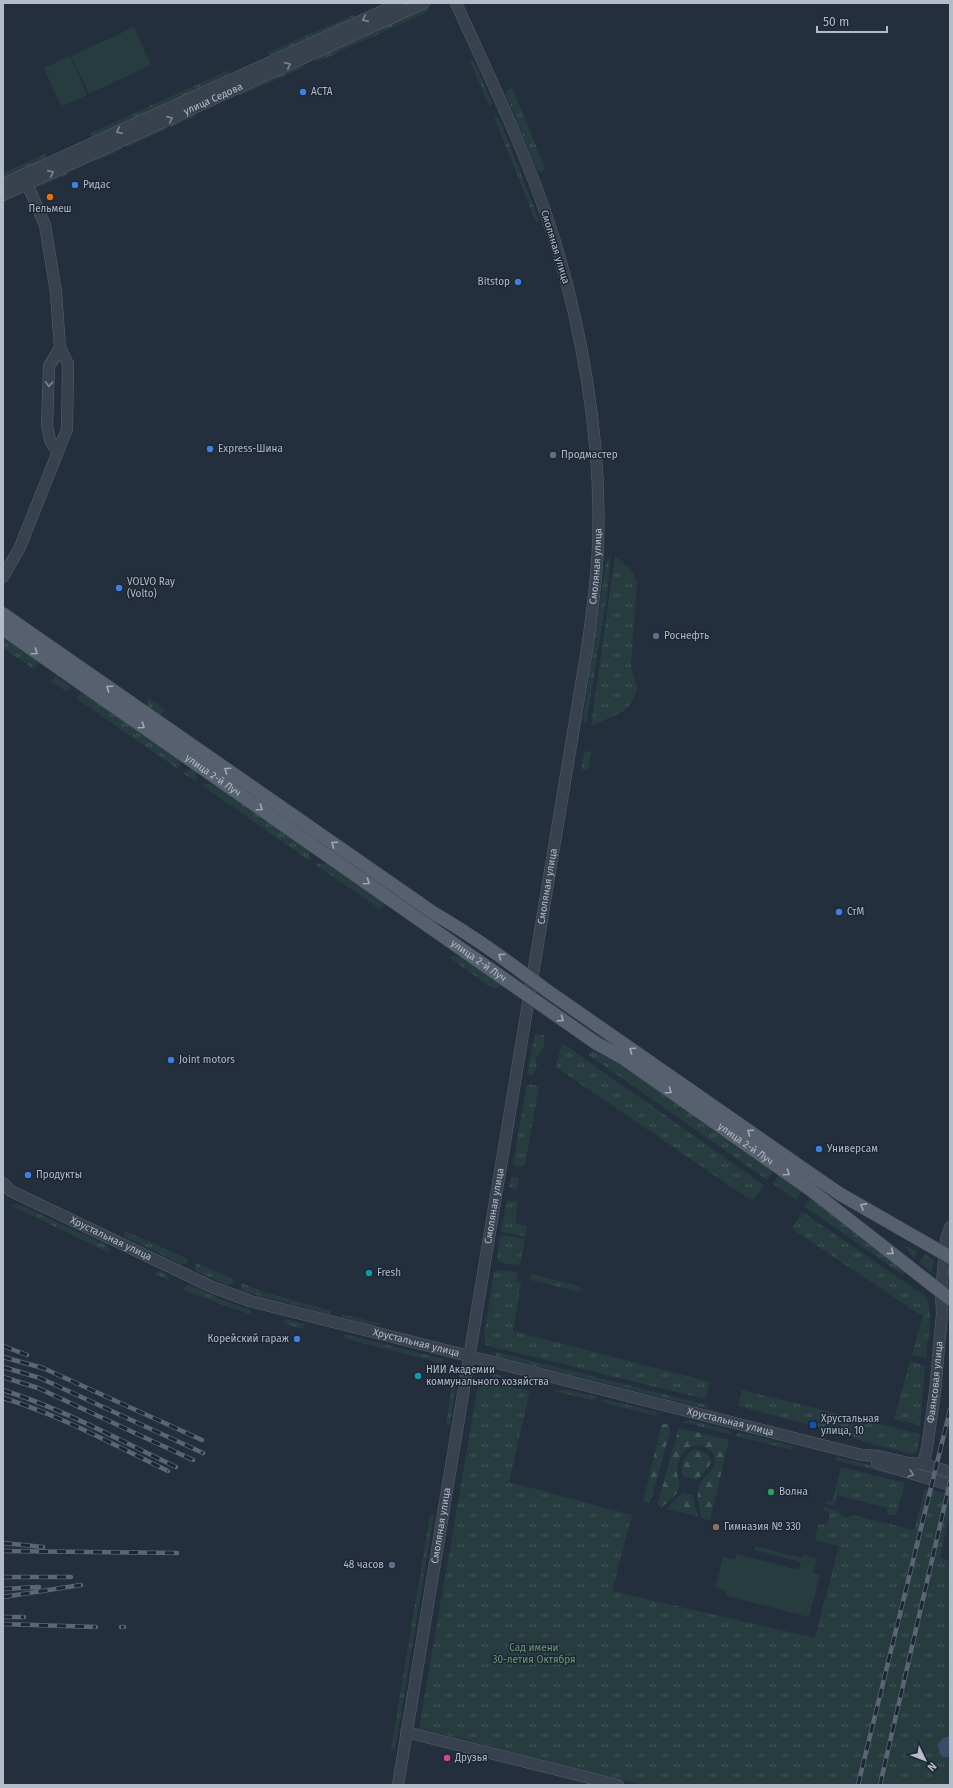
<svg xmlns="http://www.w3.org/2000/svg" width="953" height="1788" font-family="'Fira Sans',sans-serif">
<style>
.grass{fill:url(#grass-tufts)}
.forest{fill:url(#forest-firs)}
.garden{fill:#263c3f}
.water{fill:#394c67}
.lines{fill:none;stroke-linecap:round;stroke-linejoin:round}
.minor-casing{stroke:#565f6c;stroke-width:12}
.major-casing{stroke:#414a57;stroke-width:14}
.minor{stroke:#38414e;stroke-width:11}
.major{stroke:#56606e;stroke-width:13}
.rail-casing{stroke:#5a6575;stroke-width:4.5}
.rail{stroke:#1d2633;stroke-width:3;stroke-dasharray:9;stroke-linecap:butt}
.oneway{stroke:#7c8592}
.oneway2{stroke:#a1aab7}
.shop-dot{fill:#3f7fe0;stroke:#1d2633;stroke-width:1.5}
.food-dot{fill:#e8710a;stroke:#1d2633;stroke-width:1.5}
.service-dot{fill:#5c6f8a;stroke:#1d2633;stroke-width:1.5}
.culture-dot{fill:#0f9aa8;stroke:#1d2633;stroke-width:1.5}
.transit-dot{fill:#1a4fb4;stroke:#1d2633;stroke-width:1.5}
.leisure-dot{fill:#2e9e5b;stroke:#1d2633;stroke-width:1.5}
.education-dot{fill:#8d6e63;stroke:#1d2633;stroke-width:1.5}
.hotel-dot{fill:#d1479c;stroke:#1d2633;stroke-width:1.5}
.labels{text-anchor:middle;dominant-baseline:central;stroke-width:3;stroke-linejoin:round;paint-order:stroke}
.poi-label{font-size:10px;fill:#b4bcc9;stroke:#1d2633;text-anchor:start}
.street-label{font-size:10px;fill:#b4bcc9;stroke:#1d2633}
.park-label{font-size:10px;fill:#6b9a76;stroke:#1d2633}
</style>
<defs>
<pattern id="grass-tufts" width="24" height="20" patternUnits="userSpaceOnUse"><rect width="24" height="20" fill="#263c3f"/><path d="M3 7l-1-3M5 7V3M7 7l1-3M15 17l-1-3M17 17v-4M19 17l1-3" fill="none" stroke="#435659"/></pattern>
<pattern id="forest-firs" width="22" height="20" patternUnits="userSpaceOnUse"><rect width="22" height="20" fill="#263c3f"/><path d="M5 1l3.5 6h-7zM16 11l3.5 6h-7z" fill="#435659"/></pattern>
</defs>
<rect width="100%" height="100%" fill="#242f3e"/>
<path class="grass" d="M428 7 429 11 317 62 315 58Z
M353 15 354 18 272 56 267 53Z
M473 60 492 103 490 108 470 61Z
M303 64 305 67 239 96 240 93Z
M229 70 227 76 93 138 91 133Z
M512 88 545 167 544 170 541 172 538 171 506 95V91Z
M194 113 196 116 171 127 170 124Z
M494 117 499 118 539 220 538 222H536Z
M165 127 166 129 128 147 127 144Z
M120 147 122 149 95 162 94 159Z
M47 153 45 159 3 179V173Z
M67 172 68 174 41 186 42 183Z
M611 556 606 601 586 725 583 719 606 562Z
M615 556 631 570 637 581 631 665 637 688 635 695 631 704 622 712 591 726Z
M3 638 38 662 35 670 3 648Z
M57 675 59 679 71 685 67 692 51 681Z
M81 692 182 762 178 769 76 698Z
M148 697 166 710 159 715 148 708Z
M591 751 588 770 581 769 584 752Z
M191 768 195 771 197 779 195 781 184 774Z
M205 784H214L308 849 311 859 310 861 203 786Z
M318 863 328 864 385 903 380 909 316 865Z
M452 956H462L503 985 496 988H492L450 958Z
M535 1034 544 1035C546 1045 543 1052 535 1058L537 1064 534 1075 527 1074Z
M562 1043 764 1185 752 1201 556 1067Z
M592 1050 622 1065 773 1171 767 1180 589 1055Z
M527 1084 539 1086 525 1165 521 1167 515 1166 513 1163Z
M779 1175 802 1191 796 1200 773 1184Z
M511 1177H518L519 1179 517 1188 516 1190 509 1187Z
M811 1198 906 1271 903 1275 804 1206Z
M507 1200 518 1202 515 1223 527 1226 525 1236 501 1232Z
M18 1204 106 1245 109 1249V1253L10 1205Z
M802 1212 925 1296C935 1310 927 1342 926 1358L912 1355 923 1315 919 1314 792 1229Z
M125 1231 188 1259 186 1264H181L127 1238 124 1236Z
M500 1235 525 1239 520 1265 503 1263 497 1260Z
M907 1246 917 1251 914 1258 905 1247Z
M925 1254 934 1260 932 1273 919 1262Z
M197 1263 235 1280 233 1283 227 1285 196 1271 194 1269Z
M499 1270 518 1273 517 1281 521 1282 513 1331 710 1382 705 1399 485 1345V1336H484L494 1272Z
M161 1271 167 1275 169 1281 154 1273Z
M532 1274 578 1286 581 1289 580 1292 531 1280Z
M242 1283 264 1292 331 1311 330 1314 245 1292 241 1289Z
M186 1285H190L220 1299 250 1310 254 1316 183 1290Z
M342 1314 383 1324 375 1326 341 1317Z
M285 1319 305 1324 304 1329 284 1324Z
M344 1334 443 1359 441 1363 343 1338Z
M496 1352 707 1405 709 1409 495 1356Z
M910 1361 925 1366 920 1425 894 1419Z
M491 1372 511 1380 510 1381 490 1376Z
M453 1379 457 1380 450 1425 446 1424Z
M479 1380 530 1391 509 1482 632 1515 612 1591 815 1638 839 1546 815 1540 818 1525 827 1524 830 1512 824 1510 823 1507 839 1511 841 1516 848 1518 852 1515 914 1530 925 1489 950 1494V1513L940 1558 950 1561V1785H644L419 1728Z
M567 1390 597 1397 596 1401 553 1391Z
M742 1390 920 1434 917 1451 913 1454 864 1442 848 1435 816 1426V1425L811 1423 810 1425 738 1406Z
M602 1399 657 1412 656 1416 601 1402Z
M689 1420 731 1431 730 1434 683 1422Z
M738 1432 793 1446 792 1450 736 1436Z
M837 1457 885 1469 894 1473V1475L835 1460Z
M841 1467 905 1483 896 1515H889L887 1513V1508L837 1495 834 1506 824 1503 828 1501 832 1502Z
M430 1515H434L395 1750H391Z"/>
<path class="forest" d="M662 1423 669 1425 670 1432 650 1503 643 1501Z
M679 1428 729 1440 710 1520 702 1518C699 1505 694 1490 703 1479 707 1474 714 1469 715 1462 717 1449 697 1441 688 1448 681 1453 676 1464 677 1473 678 1479 681 1483 678 1490 676 1496 666 1503 661 1508L658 1505V1502Z
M694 1449 707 1453 712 1461 708 1468 697 1480 683 1476C678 1467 685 1454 694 1449Z
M683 1493 693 1495 697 1516 666 1509Z"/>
<path class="garden" d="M134 27 151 65 89 94 71 56Z
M70 56 87 95 61 106 44 68Z
M755 1546 802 1558 803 1555 817 1558 813 1573 820 1575 809 1617 726 1596 727 1591 715 1588 723 1557 735 1560 736 1554 799 1570 801 1562 754 1550Z"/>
<path class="water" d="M950 1736V1757H943L939 1753 938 1744 943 1738Z"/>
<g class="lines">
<g class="minor-casing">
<g id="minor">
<path d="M3 184 400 3"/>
<path id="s1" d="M3 195 424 3"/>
<path d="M57 452 50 440 47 425 49 366 60 348"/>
<path d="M3 577 20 547 67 429 68 364 60 348 56 292 45 225 24 177"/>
<path id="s2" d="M3 1183 11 1191 212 1287 250 1301 862 1455 879 1456 908 1463 923 1464 950 1472"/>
<path d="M877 1463 950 1485"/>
<path id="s3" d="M923 1464 927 1448 935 1392 942 1314 941 1292 946 1240 950 1227"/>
<path d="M406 1732 618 1785"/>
<path id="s4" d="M398 1785 587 649C592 614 597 580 598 545 602 442 582 324 550 226 525 150 489 76 456 3"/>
</g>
</g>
<g class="major-casing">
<g id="major">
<path d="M3 614 435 914C475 937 511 964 549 992L818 1179 840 1194 950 1257"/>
<path id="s5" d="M3 629 596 1043 623 1058 811 1190 950 1299"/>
</g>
</g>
<use href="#minor" class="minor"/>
<use href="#major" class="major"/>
<g class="rail-casing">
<path id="rail" d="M3 1346 27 1355
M3 1357 43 1368 202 1440
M3 1367 40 1378 203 1453
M3 1377 38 1388 193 1460
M3 1390C63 1409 119 1440 176 1467
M3 1398C60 1415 114 1445 168 1471
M3 1543 43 1547
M3 1551 177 1553
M3 1577H71
M3 1589 39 1587
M3 1597 81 1585
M3 1617H24
M3 1624 96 1627
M121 1627H124
M858 1785 950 1410
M880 1785 950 1482"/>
</g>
<use href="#rail" class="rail"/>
</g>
<defs><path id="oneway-chevron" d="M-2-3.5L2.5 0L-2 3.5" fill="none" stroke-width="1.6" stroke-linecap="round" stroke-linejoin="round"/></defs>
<g class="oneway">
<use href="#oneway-chevron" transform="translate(365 19) rotate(156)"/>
<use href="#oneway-chevron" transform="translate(288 65) rotate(-25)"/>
<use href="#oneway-chevron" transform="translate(170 119) rotate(-24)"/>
<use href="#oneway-chevron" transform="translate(119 131) rotate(156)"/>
<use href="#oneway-chevron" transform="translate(51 173) rotate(-24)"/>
<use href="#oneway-chevron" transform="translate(49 384) rotate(92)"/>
<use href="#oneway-chevron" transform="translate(911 1474) rotate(19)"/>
</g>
<g class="oneway2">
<use href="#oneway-chevron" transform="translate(35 652) rotate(35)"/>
<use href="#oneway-chevron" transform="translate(109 688) rotate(-145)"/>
<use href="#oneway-chevron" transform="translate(142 726) rotate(35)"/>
<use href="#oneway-chevron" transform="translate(227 770) rotate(-145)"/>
<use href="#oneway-chevron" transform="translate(260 808) rotate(35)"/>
<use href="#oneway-chevron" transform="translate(334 844) rotate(-145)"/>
<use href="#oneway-chevron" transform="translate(367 882) rotate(35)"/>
<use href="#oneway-chevron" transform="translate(501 956) rotate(-146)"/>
<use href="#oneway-chevron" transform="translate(561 1019) rotate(35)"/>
<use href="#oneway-chevron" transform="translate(632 1050) rotate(-145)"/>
<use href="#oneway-chevron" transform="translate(669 1091) rotate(35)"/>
<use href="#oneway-chevron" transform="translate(750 1132) rotate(-145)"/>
<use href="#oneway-chevron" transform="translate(787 1173) rotate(35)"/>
<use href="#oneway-chevron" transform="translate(863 1206) rotate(-151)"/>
<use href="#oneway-chevron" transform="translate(891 1252) rotate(38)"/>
</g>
<g class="shop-dot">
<circle cx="303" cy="92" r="4"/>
<circle cx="75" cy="185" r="4"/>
<circle cx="518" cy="282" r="4"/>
<circle cx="210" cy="449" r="4"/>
<circle cx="119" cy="588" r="4"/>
<circle cx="839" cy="912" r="4"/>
<circle cx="171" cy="1060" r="4"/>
<circle cx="819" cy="1149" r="4"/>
<circle cx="28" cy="1175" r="4"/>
<circle cx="297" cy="1339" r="4"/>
</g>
<circle class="food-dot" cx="50" cy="197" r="4"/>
<g class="service-dot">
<circle cx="553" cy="455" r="4"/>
<circle cx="656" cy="636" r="4"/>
<circle cx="392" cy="1565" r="4"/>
</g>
<g class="culture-dot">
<circle cx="369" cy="1273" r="4"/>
<circle cx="418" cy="1376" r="4"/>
</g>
<rect class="transit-dot" x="809" y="1421" width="8" height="8" rx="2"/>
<circle class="leisure-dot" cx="771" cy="1492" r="4"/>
<circle class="education-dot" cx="716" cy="1527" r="4"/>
<circle class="hotel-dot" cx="447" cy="1758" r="4"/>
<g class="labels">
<g class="poi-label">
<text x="311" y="92">АСТА</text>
<text x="83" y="185">Ридас</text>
<text x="50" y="209" text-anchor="middle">Пельмеш</text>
<text x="510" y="282" text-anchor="end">Bitstop</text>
<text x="218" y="449">Express-Шина</text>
<text x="561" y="455">Продмастер</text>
<text x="127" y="582">VOLVO Ray<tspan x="127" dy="12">(Volto)</tspan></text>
<text x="664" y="636">Роснефть</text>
<text x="847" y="912">СтМ</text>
<text x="179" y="1060">Joint motors</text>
<text x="827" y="1149">Универсам</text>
<text x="36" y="1175">Продукты</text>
<text x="377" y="1273">Fresh</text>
<text x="289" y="1339" text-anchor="end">Корейский гараж</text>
<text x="426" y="1370">НИИ Академии<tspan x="426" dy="12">коммунального хозяйства</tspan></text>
<text x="821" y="1419">Хрустальная<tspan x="821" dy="12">улица, 10</tspan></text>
<text x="779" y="1492">Волна</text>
<text x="724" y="1527">Гимназия № 330</text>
<text x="384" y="1565" text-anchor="end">48 часов</text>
<text x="455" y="1758">Друзья</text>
</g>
<g class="street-label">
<text stroke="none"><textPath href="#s1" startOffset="231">улица Седова</textPath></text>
<text transform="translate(555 247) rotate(73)">Смоляная улица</text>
<text stroke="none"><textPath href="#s4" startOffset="1235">Смоляная улица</textPath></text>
<text stroke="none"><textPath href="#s5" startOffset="256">улица 2-й Луч</textPath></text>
<text stroke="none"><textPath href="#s4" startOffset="911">Смоляная улица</textPath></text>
<text stroke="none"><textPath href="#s5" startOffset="580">улица 2-й Луч</textPath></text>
<text stroke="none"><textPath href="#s5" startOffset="904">улица 2-й Луч</textPath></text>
<text stroke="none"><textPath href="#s4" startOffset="587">Смоляная улица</textPath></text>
<text stroke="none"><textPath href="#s2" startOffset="122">Хрустальная улица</textPath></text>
<text stroke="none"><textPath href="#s2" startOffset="446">Хрустальная улица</textPath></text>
<text stroke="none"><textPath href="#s3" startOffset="83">Фаянсовая улица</textPath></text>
<text stroke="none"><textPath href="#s2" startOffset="770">Хрустальная улица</textPath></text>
<text stroke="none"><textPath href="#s4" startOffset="263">Смоляная улица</textPath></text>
</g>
<g class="park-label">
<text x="534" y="1648">Сад имени<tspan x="534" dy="12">30-летия Октября</tspan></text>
</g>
</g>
<rect width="953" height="1788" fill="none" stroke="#b4bcc9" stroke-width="8"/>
<g transform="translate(925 1760) rotate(133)" stroke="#1d2633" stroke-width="3" paint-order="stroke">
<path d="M0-3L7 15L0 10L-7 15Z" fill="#b4bcc9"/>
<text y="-6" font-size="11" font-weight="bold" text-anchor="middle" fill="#b4bcc9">N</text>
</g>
<path d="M817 26v6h70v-6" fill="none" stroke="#b4bcc9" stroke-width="2"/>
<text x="823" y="26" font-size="12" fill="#b4bcc9" stroke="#1d2633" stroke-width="3" paint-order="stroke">50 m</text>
</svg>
